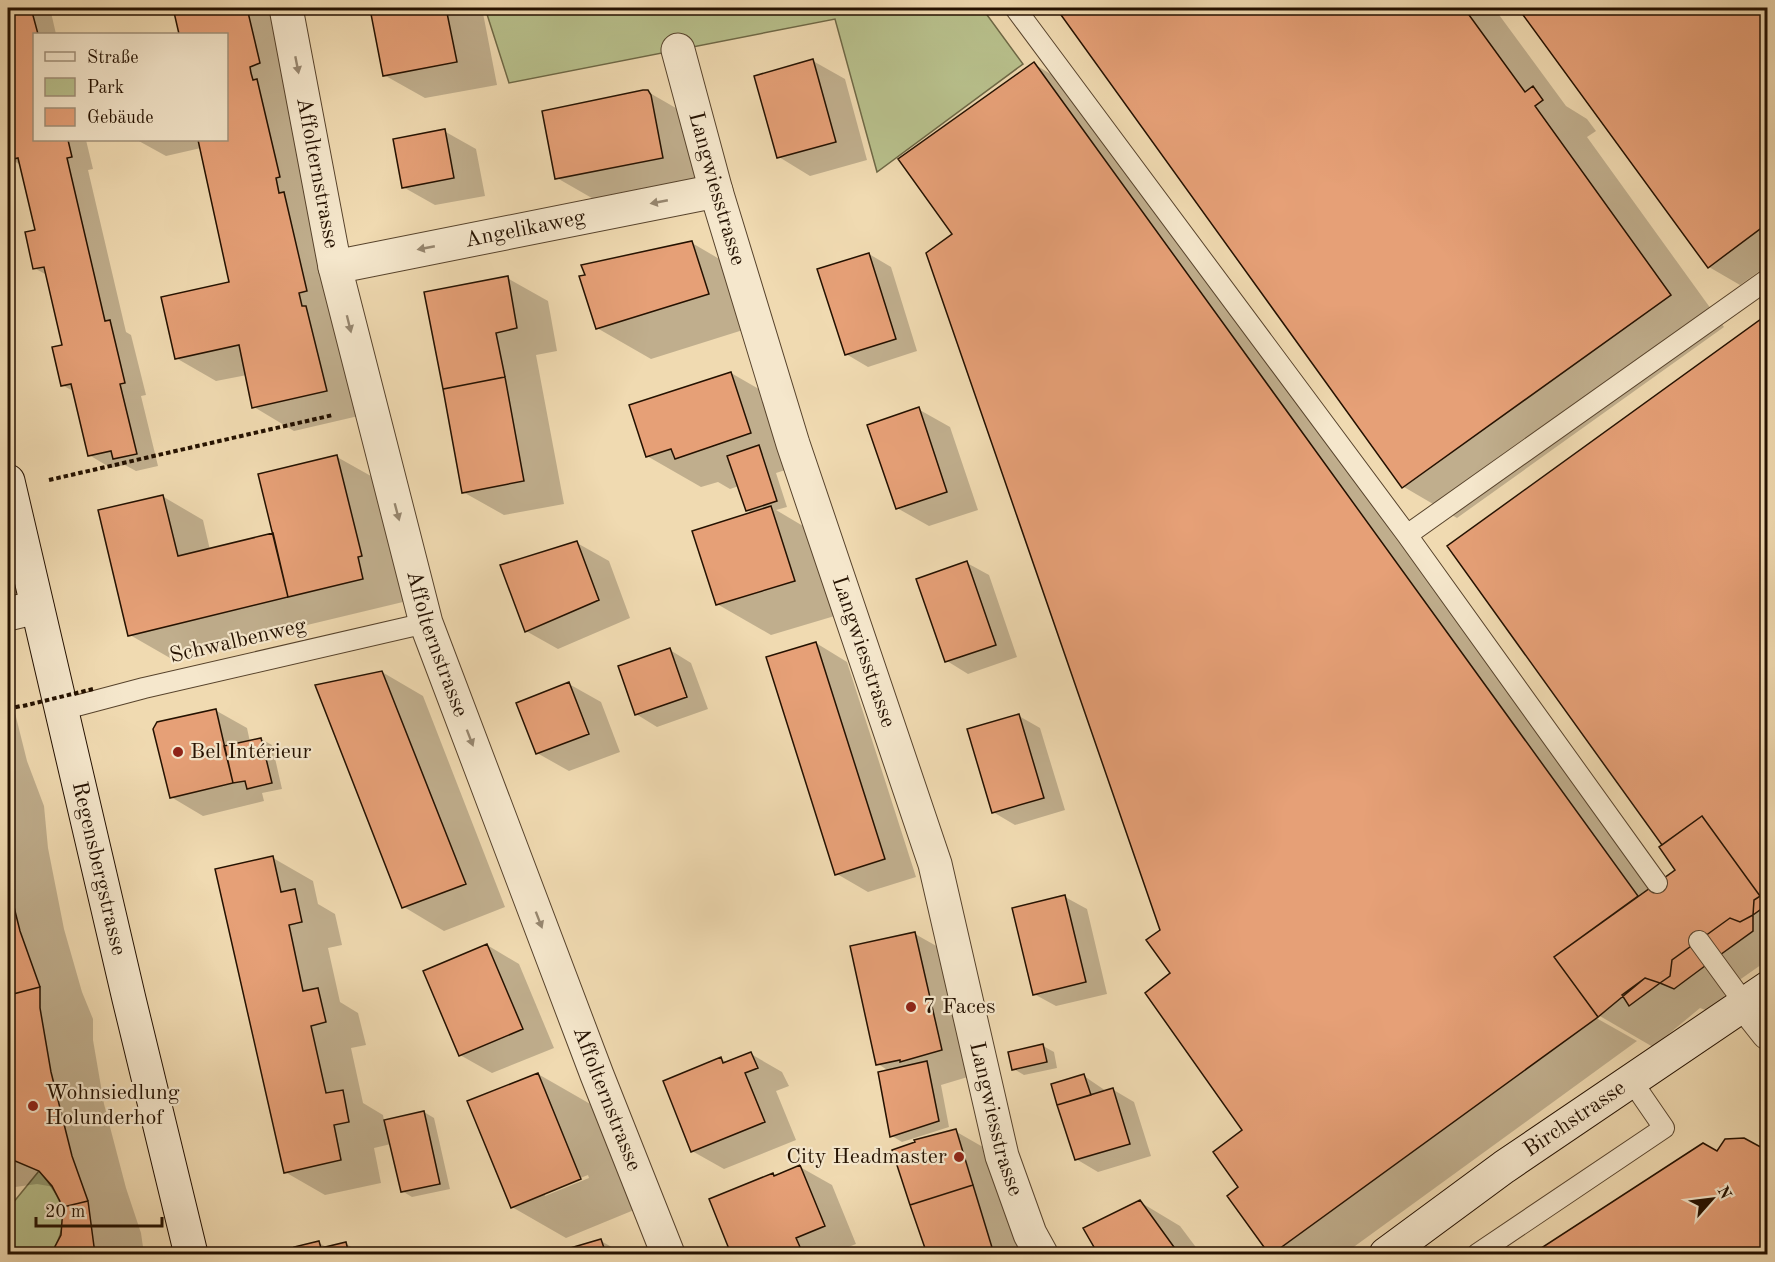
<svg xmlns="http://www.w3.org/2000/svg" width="1775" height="1262" font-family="'Old Standard TT',serif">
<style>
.green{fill:#b8c08c;stroke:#6e6846;stroke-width:1.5}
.shadow{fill:#0003;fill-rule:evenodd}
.building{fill:#e6a077;stroke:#241100;stroke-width:1.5}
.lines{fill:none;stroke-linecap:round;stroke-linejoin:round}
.lane-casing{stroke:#57432c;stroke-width:22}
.street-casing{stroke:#57432c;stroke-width:35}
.secondary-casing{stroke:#241100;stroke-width:35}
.path{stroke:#241100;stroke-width:4;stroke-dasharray:4.5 3;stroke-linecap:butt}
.lane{stroke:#f5e7cc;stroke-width:20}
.street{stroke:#f5e7cc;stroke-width:33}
.secondary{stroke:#f5e7cc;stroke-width:33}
.path-bridge{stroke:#241100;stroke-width:4;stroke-dasharray:4.5 3;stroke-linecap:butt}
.oneway{fill:#978770}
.poi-dot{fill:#8f2418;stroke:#f5e7cc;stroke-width:2}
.labels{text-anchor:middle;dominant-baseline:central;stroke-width:4.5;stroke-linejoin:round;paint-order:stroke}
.street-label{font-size:22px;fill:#241100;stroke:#f5e7cc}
.poi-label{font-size:22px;fill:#241100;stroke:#f5e7cc;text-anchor:start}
</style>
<rect width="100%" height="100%" fill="#f0dab1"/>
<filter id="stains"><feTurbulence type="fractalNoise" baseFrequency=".00333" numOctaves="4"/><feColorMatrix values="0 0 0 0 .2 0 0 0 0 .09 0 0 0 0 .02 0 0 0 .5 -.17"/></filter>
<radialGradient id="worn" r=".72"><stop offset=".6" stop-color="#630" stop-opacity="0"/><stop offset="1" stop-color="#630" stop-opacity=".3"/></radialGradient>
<path class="green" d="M485 8H982L1023 64 877 172 835 19 509 83Z
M39 1171C64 1199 72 1220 51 1254H8V1209Z"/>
<path class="shadow" d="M8 8H50L56 34H34V140H86L93 169 88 170 126 332 131 335 146 395 141 396 158 466 136 471 125 465 111 468 89 455 75 392 62 385 64 346 47 275 34 268 36 231 21 165 10 159 8 147V119L12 118 8 100Z
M174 8H281L367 414 294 431 254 407 247 375 216 381 176 358 231 283 201 148 166 156 137 140H226V34H180Z
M385 8H482L497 85 425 98 384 75 371 10Z
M1059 8H1494L1566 106 1587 119 1596 131 1587 137 1724 327 1457 518 1404 487Z
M1520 8H1768V265L1740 285 1709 267Z
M813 61 845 79 867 160 810 176 779 157Z
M1034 64 1074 88 1653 887 1677 870 1664 846 1768 316V960L1725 990 1724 1006 1714 1013 1700 1008 1653 1047 1593 1012 1591 1015 1637 1041 1344 1254H1270L1229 1196 1240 1187 1244 1130 1172 973 1162 931 954 234Z
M648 92 688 115 702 181 597 201 557 178Z
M444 131 476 149 485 196 435 205 403 187Z
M692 243 745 274 762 324 651 359 597 328Z
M869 254 891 267 917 351 868 367 846 354Z
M507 278 548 301 557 351 536 355 564 504 504 515 463 492 426 293Z
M731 373 785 404 804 464 776 473 787 507 776 510 825 539 848 612 771 635 717 604 752 513 747 510 739 486 730 489 718 482 701 487 647 456Z
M918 409 950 427 978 510 929 526 897 508Z
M337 457 378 480 401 579 398 580 403 602 170 658 130 635 162 496 203 520 210 550 274 534Z
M577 543 609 561 630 618 558 649 526 631Z
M967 563 989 575 1017 657 968 674 947 661Z
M816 643 847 662 916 877 868 892 837 874Z
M670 650 691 663 708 709 657 727 636 714Z
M382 672 423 696 505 907 444 931 404 907Z
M569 684 601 702 620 752 569 771 537 753Z
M8 699 12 701 27 761 44 806 48 848 64 929 82 992 93 1019V1040L104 1104 126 1188 141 1233 144 1254H52L63 1235 64 1206 54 1187 37 1184 8 1188V1038L16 1017 15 993 8 976Z
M215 710 247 728 250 742 261 739 272 745 282 789 262 793 264 801 203 816 171 797Z
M1019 716 1040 728 1065 810 1015 825 993 812Z
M273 858 313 881 318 904 335 914 342 945 328 948 340 1002 358 1013 366 1045 351 1048 363 1103 383 1115 384 1121 424 1112 434 1118 450 1189 412 1197 402 1191 391 1144 374 1148 381 1183 325 1195 285 1172Z
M1065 897 1087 909 1107 994 1056 1006 1034 994Z
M915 934 956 957 981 1073 941 1085 949 1127 902 1142 892 1136 889 1071 878 1064Z
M487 945 519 964 554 1048 492 1073 460 1055Z
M1043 1046 1054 1052 1057 1068 1024 1075 1014 1069Z
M751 1054 782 1072 789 1086 776 1091 796 1140 724 1169 692 1151 721 1059 728 1063Z
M538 1074 592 1105 634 1210 566 1238 512 1207ZM588 1175 589 1178 545 1196V1192Z
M1084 1076 1106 1091 1112 1089 1134 1102 1151 1156 1098 1172 1076 1159Z
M955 1131 1009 1162 1038 1254H929L894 1151Z
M1703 1144 1718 1153H1768V1254H1535Z
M800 1167 832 1185 856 1244 831 1254H733L711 1200 773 1174 776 1176Z
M1140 1202 1180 1226 1201 1254H1100L1085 1229Z
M601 1241 624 1254H556Z
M319 1243 328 1248 346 1244 364 1254H297L296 1248Z"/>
<path class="building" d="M8 8H31L38 34H34V140H68L72 157 67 158 105 321 110 320 125 383 120 384 137 454 113 459 111 451 88 456 71 384 61 386 52 347 62 345 44 267 33 269 25 232 35 230 18 158 9 160 8 153V117L10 116 8 107Z
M173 8H247L260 63 250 67 251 73 253 80 257 79 280 177 276 178 279 193 284 192 307 291 299 293 302 306H306L327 391 252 408 239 345 175 359 161 297 229 282 198 140H226V34H179Z
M377 8H446L457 62 383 76 370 9Z
M1056 8H1464L1525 92 1533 86 1543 100 1535 106 1671 295 1402 488Z
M1518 8H1768V223L1708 268Z
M813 59 836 142 777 158 754 76Z
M1034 62 1638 896 1554 957 1598 1017 1272 1254H1269L1227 1196 1238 1187 1213 1152 1242 1130 1145 993 1170 973 1146 940 1160 930 926 253 952 234 898 159Z
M643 90H648L651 95 663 158 555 179 542 111Z
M445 129 454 178 402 188 393 139Z
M692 241 709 294 596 329 579 276 585 275 581 265Z
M869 253 896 339 845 355 817 269Z
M508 276 517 328 496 333 505 377 443 389 424 292Z
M1768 314V891L1760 896 1702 816 1662 845 1447 546Z
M731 372 751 433 675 459 671 449 646 457 629 405Z
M505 377 524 481 462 493 443 389Z
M919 407 947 492 896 509 867 425Z
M759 445 777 501 746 511 727 456Z
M337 455 362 556 358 557 363 579 288 597 258 474Z
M163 495 178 556 273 533 288 597 128 636 98 510Z
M771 506 795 581 716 605 692 531Z
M577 541 599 600 525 632 500 565Z
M967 561 996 645 945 662 916 579Z
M816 642 885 859 835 875 766 657Z
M670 648 687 697 635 715 618 666Z
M382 671 466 884 402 908 315 685Z
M569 682 589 734 536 754 516 703Z
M216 709 233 783 170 798 153 729 157 722Z
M1019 714 1044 798 992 813 967 729Z
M261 738 272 783 247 789 245 781 233 783 224 746Z
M1702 816 1760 896 1754 900 1753 915 1740 922 1730 918 1672 960 1670 976 1660 983 1645 978 1598 1017 1554 957 1675 870 1659 847Z
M273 856 281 892 295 889 302 922 289 925 303 991 318 988 326 1022 311 1026 326 1093 343 1090 349 1122 334 1125 341 1160 284 1173 215 869Z
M8 883 20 931 40 987 13 994 8 978Z
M1768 891V904L1753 915 1754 900Z
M1065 895 1086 982 1033 995 1012 908Z
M1753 915V931L1713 960 1674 989 1660 983 1670 976 1672 960 1730 918 1740 922Z
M915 932 942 1050 900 1062V1060L876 1065 850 946Z
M487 944 523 1029 459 1056 423 971Z
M1645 978 1660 983 1629 1006 1622 995Z
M40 987V1008L51 1072 72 1156 88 1201 63 1207 52 1186 39 1171 8 1158V1036L14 1016 13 994Z
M1043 1044 1047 1062 1012 1070 1008 1052Z
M751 1052 758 1068 745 1073 765 1122 691 1152 663 1081 721 1057 723 1063Z
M927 1061 939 1121 890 1137 878 1072Z
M538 1073 581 1179 511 1208 467 1101Z
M1084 1074 1091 1095 1057 1105 1051 1084Z
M1113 1088 1130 1144 1075 1160 1057 1105Z
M424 1111 440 1184 401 1192 384 1120Z
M956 1129 973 1185 910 1205 892 1150 915 1142 914 1140Z
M1744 1138 1768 1151V1254H1532L1703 1143 1717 1151 1725 1139Z
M800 1165 825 1226 796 1238 800 1247 782 1254H731L709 1199 773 1173 774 1176Z
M973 1185 994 1254H927L910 1205Z
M1140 1200 1179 1254H1098L1083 1228Z
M88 1201 95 1254H51L61 1235 63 1207Z
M601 1239 606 1254H550Z
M319 1241 321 1248 346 1242 349 1254H292H295L294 1247Z
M422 1249 431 1250 432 1254H399Z"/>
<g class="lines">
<g class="lane-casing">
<path id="lane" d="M1015 8 1407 535 1657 883
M1407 535 1768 279
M61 710 144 688 426 623
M1699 941 1745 1004
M1477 1254 1664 1128 1631 1080"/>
</g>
<g class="street-casing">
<g id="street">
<path id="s1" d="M286 8 335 267 426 623 597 1075 668 1254"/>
<path id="s2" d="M678 50 716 191 793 444 935 864 1002 1156 1030 1234 1041 1254"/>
<path id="s3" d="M335 267 716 191"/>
<path d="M8 614 37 607"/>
<path d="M1745 1004 1768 1033"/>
</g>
</g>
<g class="secondary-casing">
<g id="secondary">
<path id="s4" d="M8 481 129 999 191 1254"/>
<path id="s5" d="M1386 1254 1504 1167 1768 988"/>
</g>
</g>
<path class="path" d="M49 480 333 415
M8 709 21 706
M8 1201 13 1194"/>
<use href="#lane" class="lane"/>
<use href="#street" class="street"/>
<use href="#secondary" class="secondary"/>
<path class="path-bridge" d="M23 706 93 689"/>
</g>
<defs><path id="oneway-solid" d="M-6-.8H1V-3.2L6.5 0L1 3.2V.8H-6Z" transform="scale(1.5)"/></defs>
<g class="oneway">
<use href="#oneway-solid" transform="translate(297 65) rotate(79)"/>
<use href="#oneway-solid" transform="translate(659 202) rotate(169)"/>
<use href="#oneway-solid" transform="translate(426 248) rotate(169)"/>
<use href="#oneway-solid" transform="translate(349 324) rotate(76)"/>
<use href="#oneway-solid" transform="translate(397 512) rotate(75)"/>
<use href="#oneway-solid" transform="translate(470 738) rotate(69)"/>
<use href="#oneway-solid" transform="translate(539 920) rotate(69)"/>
</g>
<g class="poi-dot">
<circle cx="178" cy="752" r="6"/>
<circle cx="911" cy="1007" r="6"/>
<circle cx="33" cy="1106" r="6"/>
<circle cx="959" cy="1157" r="6"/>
</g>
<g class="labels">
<g class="street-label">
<text stroke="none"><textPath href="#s1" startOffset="168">Affolternstrasse</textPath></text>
<text stroke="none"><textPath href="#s2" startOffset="144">Langwiesstrasse</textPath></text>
<text stroke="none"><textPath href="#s3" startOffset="194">Angelikaweg</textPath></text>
<text transform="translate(238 641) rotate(-13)">Schwalbenweg</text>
<text stroke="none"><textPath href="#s1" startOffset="654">Affolternstrasse</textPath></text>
<text stroke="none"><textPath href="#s2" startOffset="630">Langwiesstrasse</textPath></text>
<text stroke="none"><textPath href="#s4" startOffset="398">Regensbergstrasse</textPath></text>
<text stroke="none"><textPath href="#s1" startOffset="1140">Affolternstrasse</textPath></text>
<text stroke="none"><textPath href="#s2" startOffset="1116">Langwiesstrasse</textPath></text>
<text stroke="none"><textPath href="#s5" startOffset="232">Birchstrasse</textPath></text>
</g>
<g class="poi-label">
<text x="190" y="752">Bel Intérieur</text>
<text x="923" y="1007">7 Faces</text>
<text x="45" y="1093">Wohnsiedlung<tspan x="45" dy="25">Holunderhof</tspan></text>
<text x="947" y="1157" text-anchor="end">City Headmaster</text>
</g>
</g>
<rect width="1775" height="1262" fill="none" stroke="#f0dab1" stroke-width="30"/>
<rect x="9" y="9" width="1757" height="1244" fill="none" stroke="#241100" stroke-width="3"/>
<rect x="15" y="15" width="1745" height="1232" fill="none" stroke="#241100" stroke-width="1.5"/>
<rect x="33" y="33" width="195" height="108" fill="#f5e7cc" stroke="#a1917a" stroke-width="1.5"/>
<rect x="45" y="52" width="30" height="9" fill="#f5e7cc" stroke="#a1917a" stroke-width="1.5"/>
<text x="87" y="63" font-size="18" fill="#241100">Straße</text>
<rect x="45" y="78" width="30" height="18" fill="#b8c08c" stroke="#a1917a" stroke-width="1.5"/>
<text x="87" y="93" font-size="18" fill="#241100">Park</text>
<rect x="45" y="108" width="30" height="18" fill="#e6a077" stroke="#a1917a" stroke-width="1.5"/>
<text x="87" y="123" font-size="18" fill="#241100">Gebäude</text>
<g transform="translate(1712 1199) rotate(62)" stroke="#f5e7cc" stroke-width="4.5" paint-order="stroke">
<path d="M0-4.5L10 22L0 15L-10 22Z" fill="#241100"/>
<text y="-9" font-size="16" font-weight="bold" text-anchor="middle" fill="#241100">N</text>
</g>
<path d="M36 1217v9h126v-9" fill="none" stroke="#241100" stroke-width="3"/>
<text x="45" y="1217" font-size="18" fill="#241100" stroke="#f5e7cc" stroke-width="4.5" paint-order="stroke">20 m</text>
<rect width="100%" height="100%" filter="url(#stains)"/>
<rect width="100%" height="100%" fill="url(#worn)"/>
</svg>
